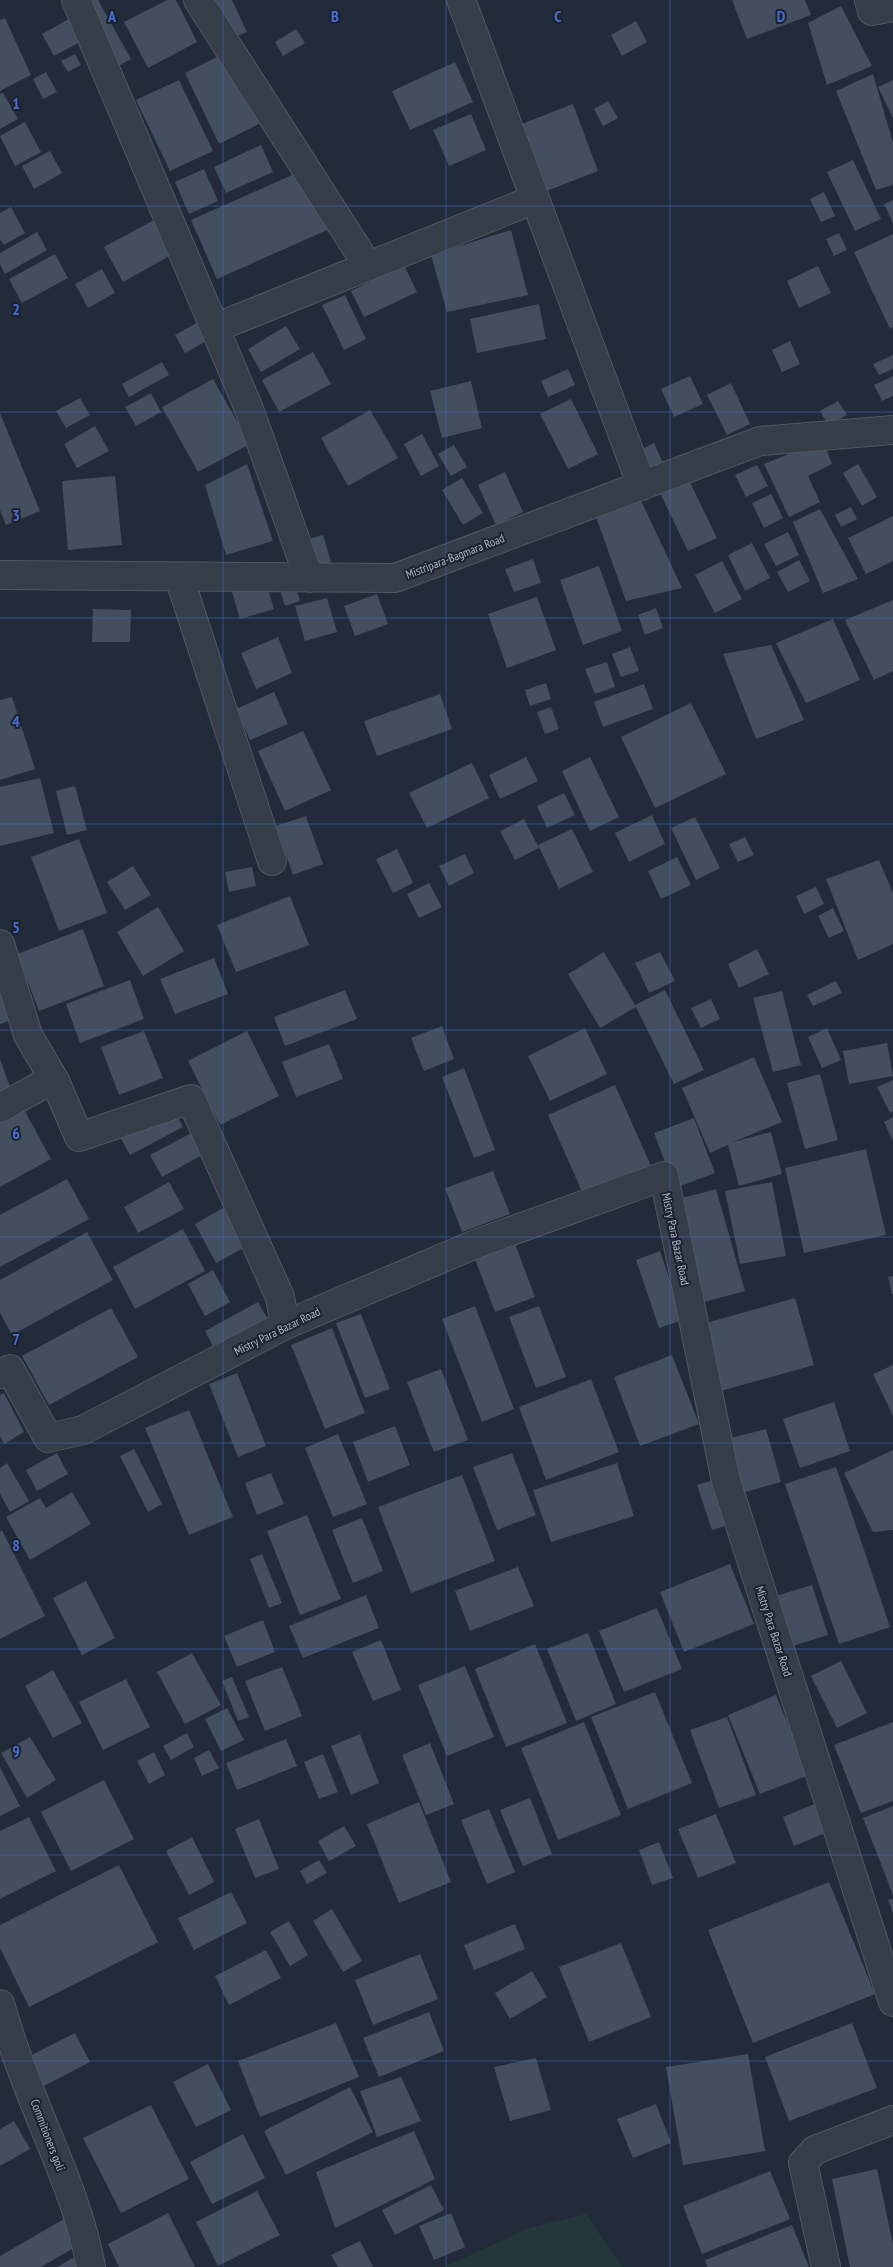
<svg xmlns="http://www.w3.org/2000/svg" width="893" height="2267" font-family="'PT Sans Narrow',sans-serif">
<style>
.green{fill:#24373a}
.building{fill:#434e5e}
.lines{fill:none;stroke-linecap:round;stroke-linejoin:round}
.street-casing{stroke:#505864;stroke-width:30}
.street{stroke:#353d49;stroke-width:28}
.grid{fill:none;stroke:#496ed3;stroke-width:1;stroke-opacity:0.55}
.labels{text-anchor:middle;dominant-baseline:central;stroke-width:4;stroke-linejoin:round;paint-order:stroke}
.street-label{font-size:12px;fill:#b0b8c6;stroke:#1b222e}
.grid-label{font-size:16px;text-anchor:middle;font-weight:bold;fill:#496ed3;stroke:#1b222e;stroke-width:4;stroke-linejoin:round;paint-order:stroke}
</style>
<rect width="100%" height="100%" fill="#222b39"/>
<path class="green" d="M586 2214 622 2267H444L529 2228Z"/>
<path class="building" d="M80 0H98L131 59 117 67Z
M167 0H176L197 42 148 68 124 22Z
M201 0H232L247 32 227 41Z
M732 0H805L811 15 747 39Z
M841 6 872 66 827 85 808 23Z
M5 18 31 75 0 91V20Z
M71 18 84 40 54 56 42 34Z
M636 21 647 42 622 56 611 35Z
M296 29 305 43 283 56 275 42Z
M225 53 259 124 219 144 185 73Z
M75 54 81 65 68 72 61 61Z
M455 62 473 102 410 130 392 91Z
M46 72 57 92 43 99 33 79Z
M873 74 893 143V185L876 190 836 91Z
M179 80 213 151 170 171 136 100Z
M893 80V118L878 87Z
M3 93 18 119 0 129V94Z
M608 101 618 118 603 126 594 109Z
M573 104 598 171 544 192 519 125Z
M471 114 486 150 449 166 433 130Z
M25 122 41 152 15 166 0 136Z
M261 145 273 172 226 193 214 167Z
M50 151 62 173 34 189 22 166Z
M853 160 881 219 855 231 827 172Z
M204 169 218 201 189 214 175 182Z
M301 171 327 230 217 279 191 220Z
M824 192 835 216 821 222 810 199Z
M893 200V223L884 204Z
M11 207 25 233 4 245 0 239V213Z
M154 220 173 254 123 282 104 247Z
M511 230 528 295 447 312 431 255Z
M37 232 47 250 5 274 0 264V253Z
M839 233 847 250 834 256 826 239Z
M893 234V327L890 329 854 252Z
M55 254 68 278 22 303 9 279Z
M404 265 417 292 364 317 351 291Z
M818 266 831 293 799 308 787 281Z
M102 269 115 293 88 308 75 284Z
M345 295 366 339 344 350 322 305Z
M539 304 546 339 477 353 470 319Z
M202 320 212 338 185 353 175 335Z
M286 326 300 349 261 372 248 349Z
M790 341 800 364 782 372 772 350Z
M313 352 331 384 279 412 262 380Z
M893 355V369L879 375 873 364Z
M162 362 169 375 129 397 122 384Z
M568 369 575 385 548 397 541 381Z
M690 376 703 404 674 417 661 389Z
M893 376V396L882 401 874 385Z
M213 379 250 444 198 472 162 407Z
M471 381 482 428 442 438 430 391Z
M731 383 750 424 727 435 707 395Z
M151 393 161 412 136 426 125 407Z
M80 398 90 415 66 428 56 411Z
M571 399 598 454 568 469 540 414Z
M838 401 847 415 828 425 820 411Z
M370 410 398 458 348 486 321 438Z
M0 413 40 511 6 525 0 510Z
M95 426 109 451 77 468 64 444Z
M422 434 439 466 421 476 404 444Z
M823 440 832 464 808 476 820 502 789 517 764 464Z
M654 443 664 465 650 472 639 451Z
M454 445 467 467 451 476 438 454Z
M247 464 273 541 226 555 205 485Z
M858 464 877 497 862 506 843 473Z
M757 465 768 486 746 497 735 475Z
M505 472 523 512 496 525 478 485Z
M115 476 122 545 68 550 62 481Z
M687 476 717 538 688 551 658 489Z
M462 478 483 513 463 525 442 490Z
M638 494 682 588 626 601 595 514Z
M771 494 783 518 764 528 752 503Z
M851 507 857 519 841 527 835 515Z
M820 509 858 579 823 593 793 522Z
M893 516V561L866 574 848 538Z
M788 532 799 555 776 566 764 544Z
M323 535 331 562 318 566 309 539Z
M752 543 770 578 745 591 728 555Z
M533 559 541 583 514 592 505 569Z
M799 560 810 581 788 592 777 572Z
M722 561 742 599 715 613 695 575Z
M289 565 300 601 285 606 274 570Z
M599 566 622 631 583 645 560 580Z
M266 582 274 609 240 619 232 592Z
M377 594 388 624 355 636 344 606Z
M537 597 556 650 507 668 488 614Z
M327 598 337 632 305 641 295 606Z
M893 600V671L874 680 845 620Z
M656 608 663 628 645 635 638 615Z
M93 609 131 610 130 642H92Z
M833 619 860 680 806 703 776 643Z
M278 637 292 673 256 689 241 653Z
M771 645 804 720 756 739 723 654Z
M630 647 639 671 621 677 612 654Z
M607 662 615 687 595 694 585 669Z
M546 683 551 699 530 706 525 690Z
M644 684 653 709 603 727 594 702Z
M274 692 288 724 250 740 236 709Z
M440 694 452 729 377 756 364 721Z
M12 697 35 769 0 780V700Z
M691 703 726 774 655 808 621 737Z
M551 707 559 729 545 734 537 712Z
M303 731 331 790 285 811 258 751Z
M526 757 538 781 500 799 489 775Z
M590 757 619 817 590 831 562 771Z
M472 763 489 798 427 828 409 793Z
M40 778 54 833 0 846V787Z
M75 786 87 830 67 835 56 791Z
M564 793 575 815 547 828 537 806Z
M652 815 665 844 629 862 615 833Z
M306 816 323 864 293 875 276 826Z
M695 817 720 868 696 880 671 828Z
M524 819 539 848 515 860 500 831Z
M572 829 593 872 559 889 538 845Z
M745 837 754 855 738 862 729 844Z
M79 839 107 913 59 931 31 857Z
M397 849 413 883 393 893 376 859Z
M465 854 474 873 449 886 439 866Z
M677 857 691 885 661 899 648 871Z
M879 860 893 893V944L858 960 826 879Z
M133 866 151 895 125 910 107 882Z
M252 867 256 886 229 892 225 872Z
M429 883 442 907 419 918 407 894Z
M816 887 824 904 804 914 796 896Z
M290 896 309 945 236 972 217 925Z
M158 907 184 951 143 976 117 932Z
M833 908 844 931 829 938 818 916Z
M83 929 104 986 39 1011 17 954Z
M757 949 769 974 739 988 728 964Z
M604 952 635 1005 665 990 704 1070 674 1084 636 1007 600 1028 568 974Z
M660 952 675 981 649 993 635 963Z
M214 958 228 994 175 1014 160 979Z
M0 966 18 1018 0 1024Z
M130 980 144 1019 80 1043 66 1004Z
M836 981 842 993 813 1006 807 995Z
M345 990 357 1019 285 1046 274 1017Z
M782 991 801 1065 773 1072 753 998Z
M711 999 720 1019 701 1028 691 1008Z
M442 1026 454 1059 424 1071 411 1038Z
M585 1028 607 1074 550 1101 528 1056Z
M827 1028 841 1060 822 1068 808 1037Z
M144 1031 163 1078 119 1095 101 1047Z
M247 1031 279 1096 220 1125 188 1061Z
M887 1043 893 1076 849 1084 843 1051Z
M329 1044 343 1079 296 1097 282 1062Z
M754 1057 782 1122 733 1142 771 1132 782 1174 739 1186 728 1145 710 1153 682 1088Z
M0 1059 12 1093 0 1097Z
M464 1068 495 1150 474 1158 442 1077Z
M820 1074 838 1140 805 1149 787 1083Z
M893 1080V1111L890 1113 877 1087Z
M615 1085 651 1166 584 1196 548 1115Z
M21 1104 51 1159 0 1187V1115Z
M174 1109 183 1127 130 1155 120 1137Z
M893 1117V1141L884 1122Z
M694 1118 715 1173 675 1188 654 1133Z
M193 1132 204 1154 162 1177 150 1155Z
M866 1149 886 1235 804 1253 785 1168Z
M493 1171 510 1214 462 1232 445 1188Z
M67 1179 89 1219 0 1267V1215Z
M169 1182 184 1209 138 1233 124 1207Z
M772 1182 786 1256 740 1264 725 1191Z
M716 1189 745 1291 704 1302 675 1200Z
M223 1208 245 1247 216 1263 195 1224Z
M183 1229 205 1271 135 1309 113 1267Z
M87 1232 113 1280 12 1335 0 1313V1280Z
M515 1244 535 1297 495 1312 475 1259Z
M660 1251 683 1320 659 1328 636 1260Z
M213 1270 230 1302 205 1316 188 1284Z
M893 1276V1294H892L888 1277Z
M795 1298 814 1365 717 1392 699 1325Z
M258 1302 272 1327 218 1356 205 1331Z
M475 1306 514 1409 482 1422 442 1319Z
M539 1306 566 1377 536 1388 509 1317Z
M111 1308 138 1357 49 1405 22 1356Z
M361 1314 390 1389 365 1398 336 1323Z
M332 1328 365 1413 325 1429 291 1345Z
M672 1355 699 1424 640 1446 614 1377Z
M893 1365V1416L873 1374Z
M441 1369 468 1440 434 1452 407 1382Z
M237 1373 266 1446 238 1457 209 1384Z
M591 1379 619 1452 546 1480 519 1407Z
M4 1393 24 1432 4 1444 0 1436V1395Z
M834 1402 850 1451 800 1468 783 1419Z
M189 1410 233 1517 189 1535 145 1428Z
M395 1426 410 1465 368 1482 353 1442Z
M766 1429 781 1482 742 1493 727 1439Z
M338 1434 367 1504 333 1517 305 1448Z
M134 1449 162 1504 148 1512 120 1456Z
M893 1450V1530L873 1532 844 1473Z
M57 1453 68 1474 37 1491 26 1470Z
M512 1453 536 1515 497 1530 473 1467Z
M7 1463 29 1501 10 1512 0 1494V1468Z
M617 1463 634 1516 551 1542 533 1490Z
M836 1467 890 1627 839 1644 785 1484Z
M271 1473 284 1504 257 1515 245 1483Z
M462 1475 495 1561 411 1593 378 1507Z
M719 1478 734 1523 712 1530 697 1485Z
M72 1492 91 1524 30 1560 6 1517 40 1498 46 1508Z
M307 1515 341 1599 300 1615 267 1531Z
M362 1518 383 1571 353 1583 332 1530Z
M2 1530 45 1616 0 1639V1532Z
M262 1554 282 1603 269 1608 250 1559Z
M730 1564 754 1624 684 1652 660 1592Z
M518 1567 534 1606 470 1631 455 1591Z
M86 1581 115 1638 82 1655 53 1598Z
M812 1585 828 1635 792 1646 776 1596Z
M366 1595 379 1628 303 1658 289 1626Z
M657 1608 682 1669 624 1692 599 1631Z
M263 1620 275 1652 237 1667 224 1636Z
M588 1633 616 1704 576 1721 547 1649Z
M381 1640 401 1690 373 1701 352 1652Z
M535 1644 567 1723 506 1747 475 1669Z
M192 1653 221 1705 185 1724 157 1672Z
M841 1661 867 1713 837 1728 811 1676Z
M465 1666 494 1737 447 1756 418 1685Z
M282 1667 302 1716 265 1731 245 1681Z
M53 1670 82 1723 53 1738 25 1686Z
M232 1677 249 1717 238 1721 222 1681Z
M126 1679 150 1727 103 1750 79 1702Z
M655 1692 692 1783 628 1809 591 1717Z
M776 1695 809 1775 760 1794 728 1715Z
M227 1708 244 1740 221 1751 205 1719Z
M727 1717 756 1795 719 1808 690 1730Z
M584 1722 621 1815 558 1840 521 1748Z
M893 1722V1801L861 1813 834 1745Z
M187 1733 194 1747 171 1760 163 1746Z
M360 1734 379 1783 351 1795 331 1746Z
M30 1737 56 1780 27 1798 1 1753Z
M286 1739 297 1766 237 1790 226 1763Z
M430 1743 454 1804 426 1815 402 1755Z
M209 1750 219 1768 202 1776 194 1758Z
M154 1752 165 1775 149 1784 137 1761Z
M323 1754 338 1792 319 1799 304 1762Z
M0 1767 20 1806 0 1816Z
M104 1780 134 1839 71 1871 41 1812Z
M530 1798 552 1854 523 1866 500 1810Z
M419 1802 451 1882 399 1903 367 1824Z
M817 1803 828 1832 794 1846 783 1817Z
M893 1806V1895L863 1818Z
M489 1809 515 1872 487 1884 461 1820Z
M716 1814 736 1863 698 1878 678 1829Z
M29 1817 56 1871 0 1899V1831Z
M259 1819 279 1869 255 1878 235 1829Z
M344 1826 356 1846 329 1861 318 1841Z
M192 1837 214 1882 189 1895 166 1851Z
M659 1842 673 1878 652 1885 639 1850Z
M319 1860 327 1873 307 1884 300 1871Z
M119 1865 158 1942 29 2007 0 1948V1925Z
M829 1882 875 1994 753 2043 708 1930Z
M231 1892 247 1923 194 1950 178 1918Z
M893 1899V1914L888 1900Z
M332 1909 362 1961 343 1972 313 1921Z
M289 1921 308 1955 290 1966 270 1932Z
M515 1924 525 1949 474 1970 464 1945Z
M621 1943 651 2017 589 2042 559 1967Z
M266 1950 281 1978 229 2005 215 1976Z
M420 1954 438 1999 373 2025 355 1980Z
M532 1971 547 1997 510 2019 495 1993Z
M429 2012 444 2051 379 2077 363 2038Z
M336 2023 359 2077 260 2117 238 2061Z
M852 2023 877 2088 789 2121 765 2057Z
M75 2033 90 2062 40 2088 26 2058Z
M748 2054 765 2151 683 2165 666 2067Z
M536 2058 551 2110 510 2121 494 2067Z
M208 2064 231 2110 196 2127 173 2082Z
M401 2077 421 2121 377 2137 360 2091Z
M350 2087 373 2132 286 2175 264 2131Z
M656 2104 671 2143 633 2158 617 2119Z
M151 2105 189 2179 121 2213 83 2138Z
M14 2121 30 2149 0 2166V2129Z
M414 2131 435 2179 335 2228 316 2172Z
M243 2134 265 2178 212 2204 190 2162Z
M877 2169 893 2244V2267H850L832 2179Z
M770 2171 790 2219 702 2254 683 2206Z
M431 2185 444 2210 395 2235 382 2210Z
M257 2191 280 2235 218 2266 196 2222Z
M168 2213 195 2267H119L108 2244Z
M451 2213 465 2247 434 2260 419 2226Z
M69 2216 84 2242 41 2267H0V2256Z
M792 2225 809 2267H707L705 2260Z
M360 2241 373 2267H338L331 2255Z
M73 2258 79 2267H57Z"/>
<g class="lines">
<g class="street-casing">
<path id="street" d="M76 0 249 409 309 578
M198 0 368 266
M461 0 642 486
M869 0 872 11 893 7
M215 328 535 199
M0 575 395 578 760 441 893 430
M179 577 272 861
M0 944 28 1035 55 1081 79 1137 191 1099 280 1297 285 1325
M0 1108 53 1079
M0 1374 10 1369 48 1438 83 1430 285 1325 478 1243 664 1176 726 1481 893 2002
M0 2004C6 2024 12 2043 19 2062 43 2130 78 2196 91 2267
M826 2267 803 2163 815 2150 893 2120"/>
</g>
<use href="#street" class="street"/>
</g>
<path class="grid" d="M223 0V2267M446 0V2267M670 0V2267M0 206H893M0 412H893M0 618H893M0 824H893M0 1030H893M0 1237H893M0 1443H893M0 1649H893M0 1855H893M0 2061H893"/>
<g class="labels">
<g class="street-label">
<text transform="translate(455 556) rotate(-21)">Mistripara-Bagmara Road</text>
<text transform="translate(676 1239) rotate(78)">Mistry Para Bazar Road</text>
<text transform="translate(277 1331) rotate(-26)">Mistry Para Bazar Road</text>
<text transform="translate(774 1631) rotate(72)">Mistry Para Bazar Road</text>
<text transform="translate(48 2135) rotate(69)">Commitioners goli</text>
</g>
</g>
<g class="grid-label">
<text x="112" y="22">A</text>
<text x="335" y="22">B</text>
<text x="558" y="22">C</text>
<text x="781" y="22">D</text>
<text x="16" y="109">1</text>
<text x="16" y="315">2</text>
<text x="16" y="521">3</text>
<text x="16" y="727">4</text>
<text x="16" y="933">5</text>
<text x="16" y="1139">6</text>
<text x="16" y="1345">7</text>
<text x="16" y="1551">8</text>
<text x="16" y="1757">9</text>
</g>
</svg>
